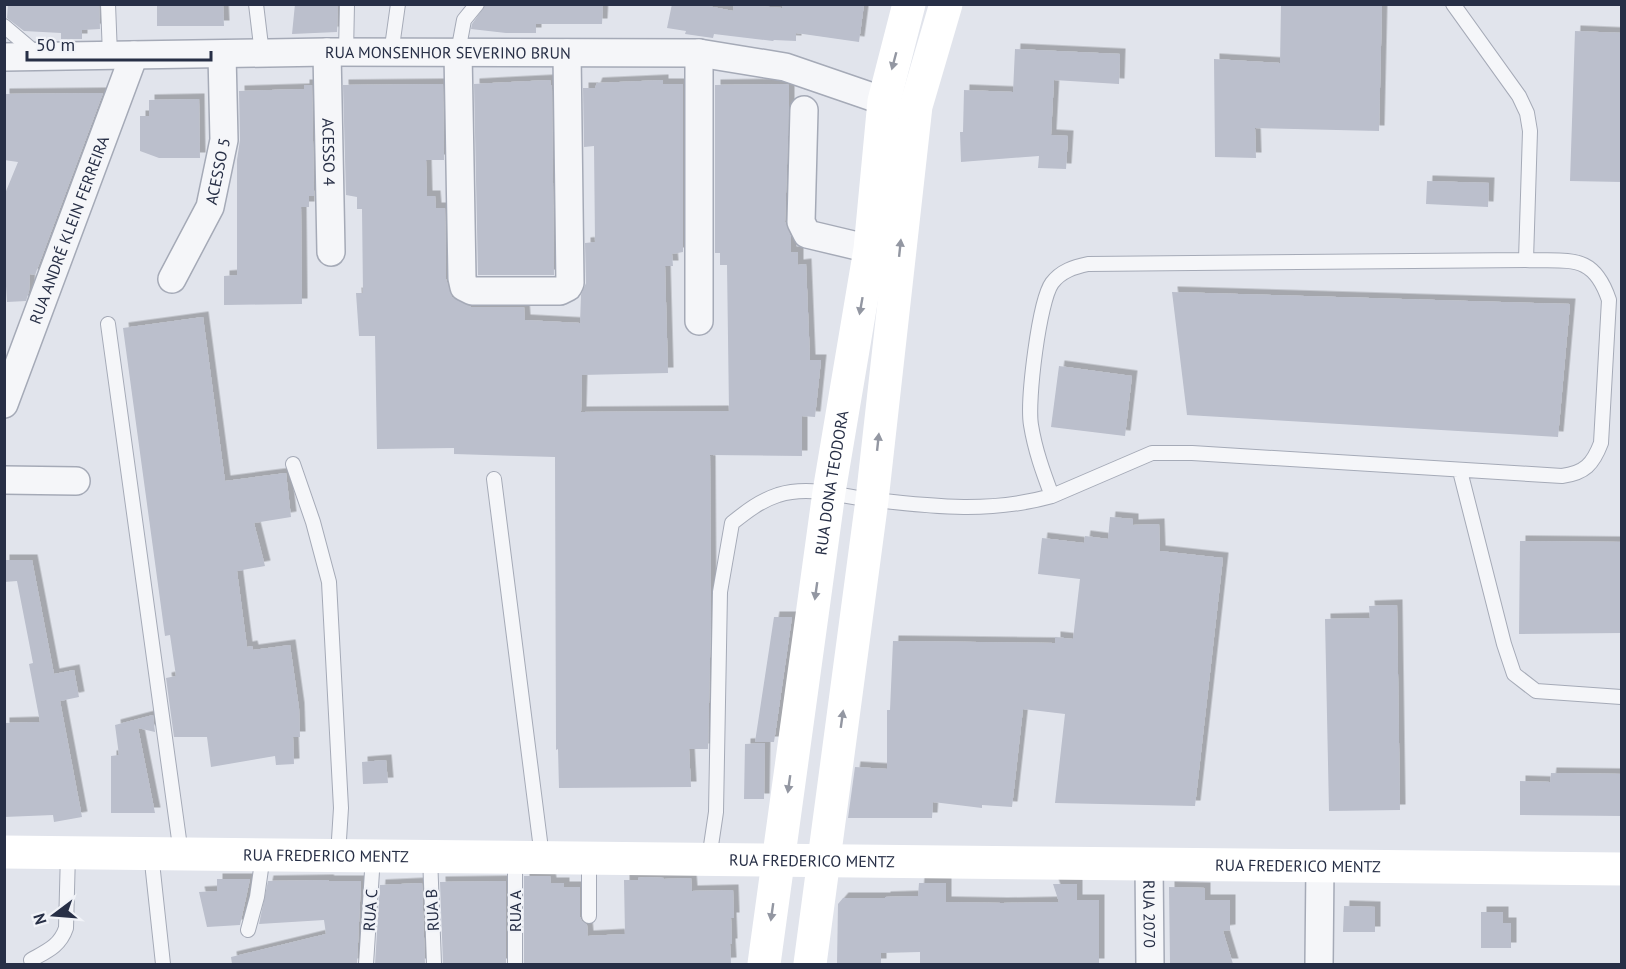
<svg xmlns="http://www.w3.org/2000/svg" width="1626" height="969" font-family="'PT Sans',sans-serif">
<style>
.building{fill:#bbbfcc;filter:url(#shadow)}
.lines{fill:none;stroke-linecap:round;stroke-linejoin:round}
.lane-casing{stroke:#a5aab7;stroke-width:16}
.street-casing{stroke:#a5aab7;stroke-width:30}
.lane{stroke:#f5f6f9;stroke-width:14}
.street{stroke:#f5f6f9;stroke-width:27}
.secondary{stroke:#fff;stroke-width:33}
.oneway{fill:#9397a2}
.labels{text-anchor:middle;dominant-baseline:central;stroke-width:5;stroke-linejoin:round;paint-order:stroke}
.street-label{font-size:16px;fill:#272f46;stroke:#f1f3f8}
</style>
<defs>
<filter id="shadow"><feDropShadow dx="5.5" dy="-5.5" stdDeviation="0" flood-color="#0004"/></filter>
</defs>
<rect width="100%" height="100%" fill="#e1e4ec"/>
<path class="building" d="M8 4H99L100 29 82 30V39H61V33L24 31 7 18Z
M157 4H223L224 26H157Z
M295 4H338L337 32 292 34Z
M486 4H603L602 24H536V33H506L471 29 472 24Z
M672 4H698L733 11 734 4 782 8V4H864L859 42 796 33V41L774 40 773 41 714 34 713 38 685 34 686 31 667 28Z
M1281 4H1382L1379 131 1255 128 1256 158 1215 157 1214 59 1280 63Z
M1575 31 1622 33V182L1570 181Z
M1015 49 1120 54 1119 84 1054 80 1051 135 1068 136 1066 169 1038 168 1039 156 961 162 960 132H963L964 90 1013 92Z
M550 80 552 89 554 275H478L474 84Z
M663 80V84H683V252L672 254 673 266H665L668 373 582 375 581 412 729 411 727 265H720V253H715V85L785 84 789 85V108L785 222 791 237V252H798V265L806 264 810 360H821L815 417 802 416V456L710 455 711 613 708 749H689L691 787 559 788 558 749 556 750 555 457 454 454V448L377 449 375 336H359L356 293H363L362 209H357V197L346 195 343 85 443 84 444 160H426L427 196H435L436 208H445L446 279 452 297 471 307H524L525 320 580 323 581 295 586 283 585 243 595 242 594 146 584 147 583 88H595L597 83Z
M304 85H312L314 196H309V207H301L302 304 224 305V276L237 275V160L240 140 239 91 304 89Z
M103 93 35 275 30 274 29 291 26 301 7 302 6 286H4V196L18 162 4 160V94Z
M199 99 200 158H159L140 151V116H149V100Z
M1427 181 1489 183 1488 207 1426 204Z
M1172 292 1570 304 1558 437 1187 415Z
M203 317 225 481 286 473 291 517 254 523 265 566 237 571 247 647 252 646 253 650 290 645 299 708 300 737H293L294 764 276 765 275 756 211 767 207 737H174L166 678 176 676 170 635 165 636 123 328Z
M1059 366 1132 376 1125 436 1051 427Z
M1110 517 1133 519V525L1159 524 1160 551 1223 558 1195 806 1055 803 1065 714 1023 709 1012 807 982 805V808L933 802 932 818H848L855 767 887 769V710H890L893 641 1055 643V637L1073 639 1080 579 1038 574 1042 538 1084 543 1085 536 1108 539Z
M1520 541 1622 542V633L1519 634Z
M4 560H32L54 674 74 670 79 697 60 701 82 817 54 822 53 815 4 817V723L40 722 29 664 33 663 17 581 4 582Z
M1397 605 1400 810 1329 811 1325 619 1370 618 1369 606Z
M774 617H792L774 742H755Z
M153 715 155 732 138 728 155 813H111V756L119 755 115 725Z
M765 743 764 799H744L745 744Z
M386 760 388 783 363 784 362 762Z
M1551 773 1622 774V816L1520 815V781L1550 782Z
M524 876H550L551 883H564V887H580V917L582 921 587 925 588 936 625 934 624 880H638V878L645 877 664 878V879L691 878 692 891 733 890 734 918H731L732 944H730L731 963 710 964H524Z
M217 879H250L240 925 207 927 199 892 217 891Z
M328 880 329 881H361L357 964H232L231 957 326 934 324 920 259 924 268 881Z
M506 881V964H443L440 882Z
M422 883 425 964H375L380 885Z
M919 883H946V902L1002 903 1059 902 1053 884H1077V900H1099V964H920V952L881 953V964H837L838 904 843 898H885V897L918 896Z
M1169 887 1205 888V900H1230V930L1223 931 1233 964H1170Z
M1344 906 1375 907V932H1343Z
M1481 912H1503V923H1511V948H1481Z"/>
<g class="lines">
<g class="lane-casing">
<path id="lane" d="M108 4 110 55
M256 4 262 54
M1453 4 1519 96 1527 113 1530 131 1526 260
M4 26 37 54
M458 52 464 20 477 4
M346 53 347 4
M391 54 398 4
M108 324 181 854
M293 464 313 522 329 582 341 808 338 855
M1460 471 1504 644 1514 674 1536 691 1621 697
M494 479 542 857
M151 853 163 964
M430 856 434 964
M589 858V916
M709 859 716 812 720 592 732 523C747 511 760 501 778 495 811 485 842 497 874 500 937 507 991 513 1052 496 1043 472 1035 450 1031 425 1027 401 1039 301 1052 283 1061 271 1074 267 1088 264L1526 260C1569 262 1593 252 1609 300L1601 443C1593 464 1585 473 1562 476L1192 453H1152L1052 496
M248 930 257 897 263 855
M31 960C47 951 60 946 66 928L68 853
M366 964 373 856
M515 964V857"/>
</g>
<g class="street-casing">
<g id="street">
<path id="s1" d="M327 52 331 252"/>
<path d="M458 52 462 278 464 287 472 291H560L568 287 570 283 567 53"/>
<path d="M699 53V321"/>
<path id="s2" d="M4 57 327 52 699 53 785 67 884 101"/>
<path d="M804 110 801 222 807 234 870 249"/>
<path id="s3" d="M172 279 210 207 224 140 222 54"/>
<path id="s4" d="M4 404 134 55"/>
<path d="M4 480 76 481"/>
<path id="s5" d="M1149 864 1150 964"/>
<path d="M1319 964 1320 866"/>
</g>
</g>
<use href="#lane" class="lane"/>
<use href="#street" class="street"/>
<g class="secondary">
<path id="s6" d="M4 852 1622 869"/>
<path id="s7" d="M764 964 829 492 870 249 884 101 909 4"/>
<path d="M810 964 872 500 916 106 946 4"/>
</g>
</g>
<defs><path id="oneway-solid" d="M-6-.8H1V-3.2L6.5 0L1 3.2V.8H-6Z" transform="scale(1.5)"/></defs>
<g class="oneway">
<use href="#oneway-solid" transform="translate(894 61) rotate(105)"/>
<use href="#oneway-solid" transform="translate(900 248) rotate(-84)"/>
<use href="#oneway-solid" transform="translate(861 306) rotate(100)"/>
<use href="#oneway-solid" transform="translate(878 442) rotate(-84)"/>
<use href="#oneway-solid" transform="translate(816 591) rotate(98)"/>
<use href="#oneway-solid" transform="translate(842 719) rotate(-82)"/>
<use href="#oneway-solid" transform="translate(789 784) rotate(98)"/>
<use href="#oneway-solid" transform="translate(772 912) rotate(98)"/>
</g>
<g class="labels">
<g class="street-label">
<text stroke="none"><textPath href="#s2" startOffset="444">RUA MONSENHOR SEVERINO BRUN</textPath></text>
<text stroke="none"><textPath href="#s1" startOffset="100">ACESSO 4</textPath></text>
<text stroke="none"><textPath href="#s3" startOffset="118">ACESSO 5</textPath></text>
<text stroke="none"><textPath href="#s4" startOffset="186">RUA ANDRÉ KLEIN FERREIRA</textPath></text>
<text stroke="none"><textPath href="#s7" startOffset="486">RUA DONA TEODORA</textPath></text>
<text stroke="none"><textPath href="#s6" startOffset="322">RUA FREDERICO MENTZ</textPath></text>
<text stroke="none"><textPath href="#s6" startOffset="808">RUA FREDERICO MENTZ</textPath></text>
<text stroke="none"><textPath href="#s6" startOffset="1294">RUA FREDERICO MENTZ</textPath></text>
<text transform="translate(370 910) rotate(-86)">RUA C</text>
<text transform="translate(432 910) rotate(-93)">RUA B</text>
<text transform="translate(515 911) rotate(-90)">RUA A</text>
<text stroke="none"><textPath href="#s5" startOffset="50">RUA 2070</textPath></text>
</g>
</g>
<rect width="1626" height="969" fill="none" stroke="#272f46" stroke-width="12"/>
<g transform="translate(54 915) rotate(254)" stroke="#f1f3f8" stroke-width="4.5" paint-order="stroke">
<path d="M0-4.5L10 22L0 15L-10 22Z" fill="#272f46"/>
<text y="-9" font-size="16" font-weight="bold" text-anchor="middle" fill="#272f46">N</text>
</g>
<path d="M27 51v9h184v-9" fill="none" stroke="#272f46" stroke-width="3"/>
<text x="36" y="51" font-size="18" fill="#272f46" stroke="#f1f3f8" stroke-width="4.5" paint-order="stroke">50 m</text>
</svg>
